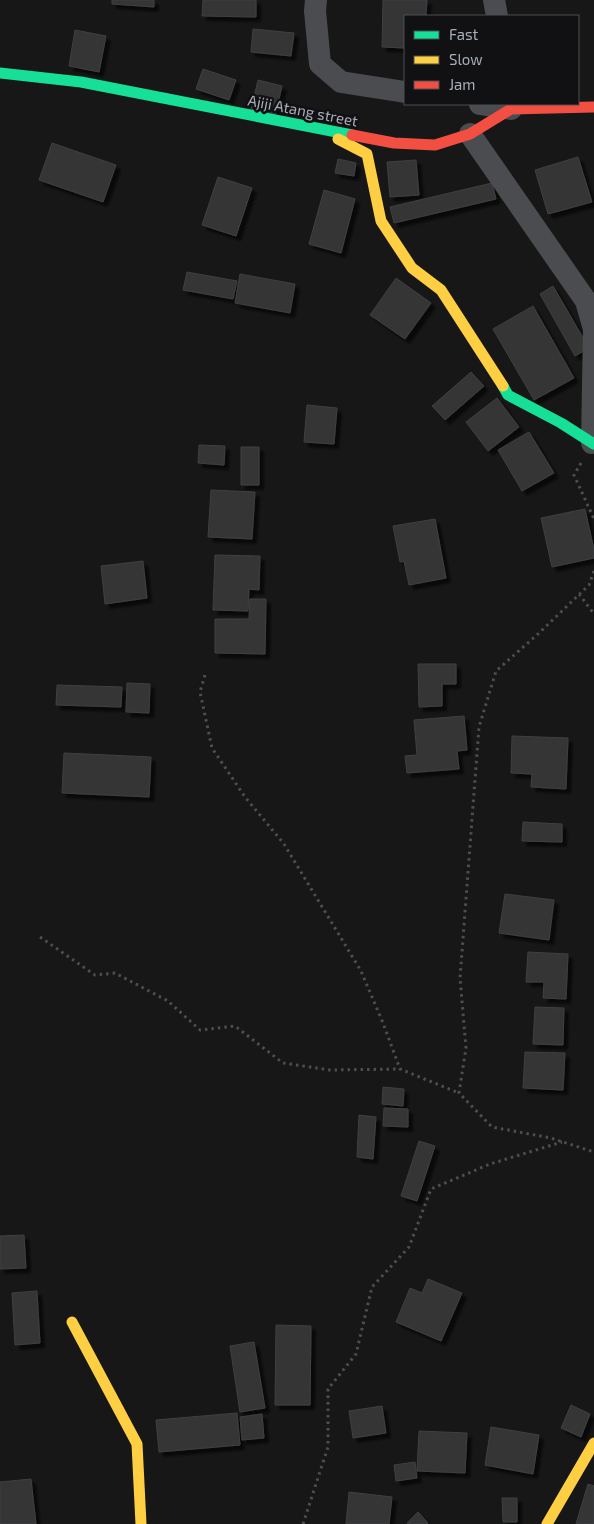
<svg xmlns="http://www.w3.org/2000/svg" width="594" height="1524" font-family="'Exo 2',sans-serif">
<style>
.building{fill:#353536;stroke:#3f4043;filter:url(#shadow)}
.lines{fill:none;stroke-linecap:round;stroke-linejoin:round}
.path{stroke:#4d4e52;stroke-width:3;stroke-dasharray:2.5 4;stroke-linecap:butt}
.street{stroke:#4b4c50;stroke-width:22}
.fast{stroke:#16e098;stroke-width:11}
.slow{stroke:#ffcf43;stroke-width:11}
.jam{stroke:#f24e42;stroke-width:11}
.labels{text-anchor:middle;dominant-baseline:central;stroke-width:5;stroke-linejoin:round;paint-order:stroke}
.street-label{font-size:15px;fill:#a8adb8;stroke:#111113}
</style>
<defs>
<filter id="shadow"><feDropShadow dx="4.5" dy="4.5" stdDeviation="1" flood-color="#0009"/></filter>
</defs>
<rect width="100%" height="100%" fill="#171717"/>
<path class="building" d="M112 0H154V7L112 4Z
M203 0H256V17L202 16Z
M383 0H427L426 16H405V48L382 47Z
M253 29 294 33 291 56 251 52Z
M75 30 106 36 99 72 69 66Z
M203 69 236 80 229 100 196 89Z
M258 80 282 86 275 116 251 110Z
M52 143 116 165 103 202 39 180Z
M578 157 592 202 548 214 535 170Z
M338 159 356 163 354 176 335 173Z
M416 160 419 195 390 197 387 162Z
M218 177 252 188 236 236 202 225Z
M492 183 496 199 394 223 390 207Z
M324 190 355 199 341 253 309 244Z
M187 272 237 281 233 299 183 290Z
M240 274 295 284 290 313 235 303Z
M396 278 431 303 405 339 370 315Z
M553 286 589 348 575 356 540 294Z
M533 306 574 378 534 400 493 329Z
M471 372 484 386 445 420 432 406Z
M497 398 519 427 488 451 466 422Z
M307 405 337 408 334 444 304 442Z
M529 432 554 473 522 491 498 450Z
M199 445 225 446 224 465 198 463Z
M241 447H259V485H241Z
M211 490 255 492 252 539 208 537Z
M585 509 594 550V558L552 567 541 518Z
M435 519 446 578 409 585 404 561 400 562 393 526Z
M215 555 260 556 259 590 249 589 248 611 213 610Z
M143 561 147 598 105 604 101 566Z
M250 599H266L265 654 215 653V619H249Z
M418 664H456V684H442V706L419 707Z
M127 683 150 684 149 713 126 712Z
M57 685 122 687 121 707 56 705Z
M464 716 467 750 457 751 459 769 407 773 405 756 417 755 414 720Z
M512 736 568 738 566 789 531 787 532 774 511 773Z
M64 753 151 757 149 797 62 793Z
M523 822 562 824V842L522 841Z
M505 894 554 900 549 940 499 933Z
M528 952 568 954 566 999 543 998 544 982H526Z
M535 1007 564 1008 563 1045 533 1044Z
M525 1052 565 1053 563 1090 523 1088Z
M383 1087 404 1089 403 1106 382 1104Z
M384 1108 408 1109V1127L383 1126Z
M359 1115 376 1117 373 1159 357 1157Z
M419 1141 435 1146 417 1201 401 1196Z
M24 1235 26 1268 0 1269V1236Z
M428 1279 462 1293 441 1341 396 1322 410 1288 422 1293Z
M37 1291 40 1343 15 1345 12 1293Z
M276 1325 311 1326 310 1405H275Z
M254 1342 265 1408 240 1412 230 1346Z
M571 1405 590 1414 581 1437 561 1428Z
M382 1406 386 1433 353 1438 349 1411Z
M237 1413 240 1445 159 1452 156 1420Z
M262 1414 264 1438 242 1440 240 1417Z
M491 1427 539 1435 533 1474 485 1465Z
M419 1431 467 1433 465 1473 417 1471Z
M415 1462 417 1478 396 1481 394 1465Z
M31 1479 36 1524H0V1482Z
M588 1484 594 1486V1524H576Z
M349 1492 392 1497 389 1524H346Z
M502 1498H517V1522H503Z
M418 1512 428 1523 427 1524H409L407 1523Z"/>
<g class="lines">
<path class="path" d="M581 463 574 475 594 519
M594 571 589 585 538 634 496 671 479 727 460 978 466 1048 459 1093 492 1127 551 1138 594 1152
M579 594 594 614
M205 675 200 692 212 748 245 797 284 844 361 971 383 1023 400 1069 459 1093
M40 937 95 975 115 973 168 1001 200 1030 235 1026 283 1063 330 1070 400 1069
M303 1524 328 1447V1389L356 1354 372 1287 409 1247 431 1189 490 1164 562 1142"/>
<path class="street" d="M316 0 315 11 320 64 341 82 405 92
M494 0 497 16
M480 104 511 109V104
M470 134 586 301 594 329 592 443"/>
<path class="fast" d="M0 73 81 82 352 135
M503 386 508 395 561 423 594 444"/>
<path class="slow" d="M338 139 367 154 381 221 412 268 441 290 503 386
M72 1322 137 1444 141 1524
M547 1524 594 1443"/>
<path class="jam" d="M352 135 394 143 435 145 470 134 511 109 594 107"/>
</g>
<g class="labels">
<g class="street-label">
<text transform="translate(303 110) rotate(11)">Ajiji Atang street</text>
</g>
</g>
<rect x="404" y="15" width="175" height="90" fill="#111113" stroke="#4d4f55"/>
<rect x="414" y="31" width="25" height="8" fill="#16e098" stroke="#4d4f55"/>
<text x="449" y="40" font-size="15" fill="#a8adb8">Fast</text>
<rect x="414" y="56" width="25" height="8" fill="#ffcf43" stroke="#4d4f55"/>
<text x="449" y="65" font-size="15" fill="#a8adb8">Slow</text>
<rect x="414" y="81" width="25" height="8" fill="#f24e42" stroke="#4d4f55"/>
<text x="449" y="90" font-size="15" fill="#a8adb8">Jam</text>
</svg>
